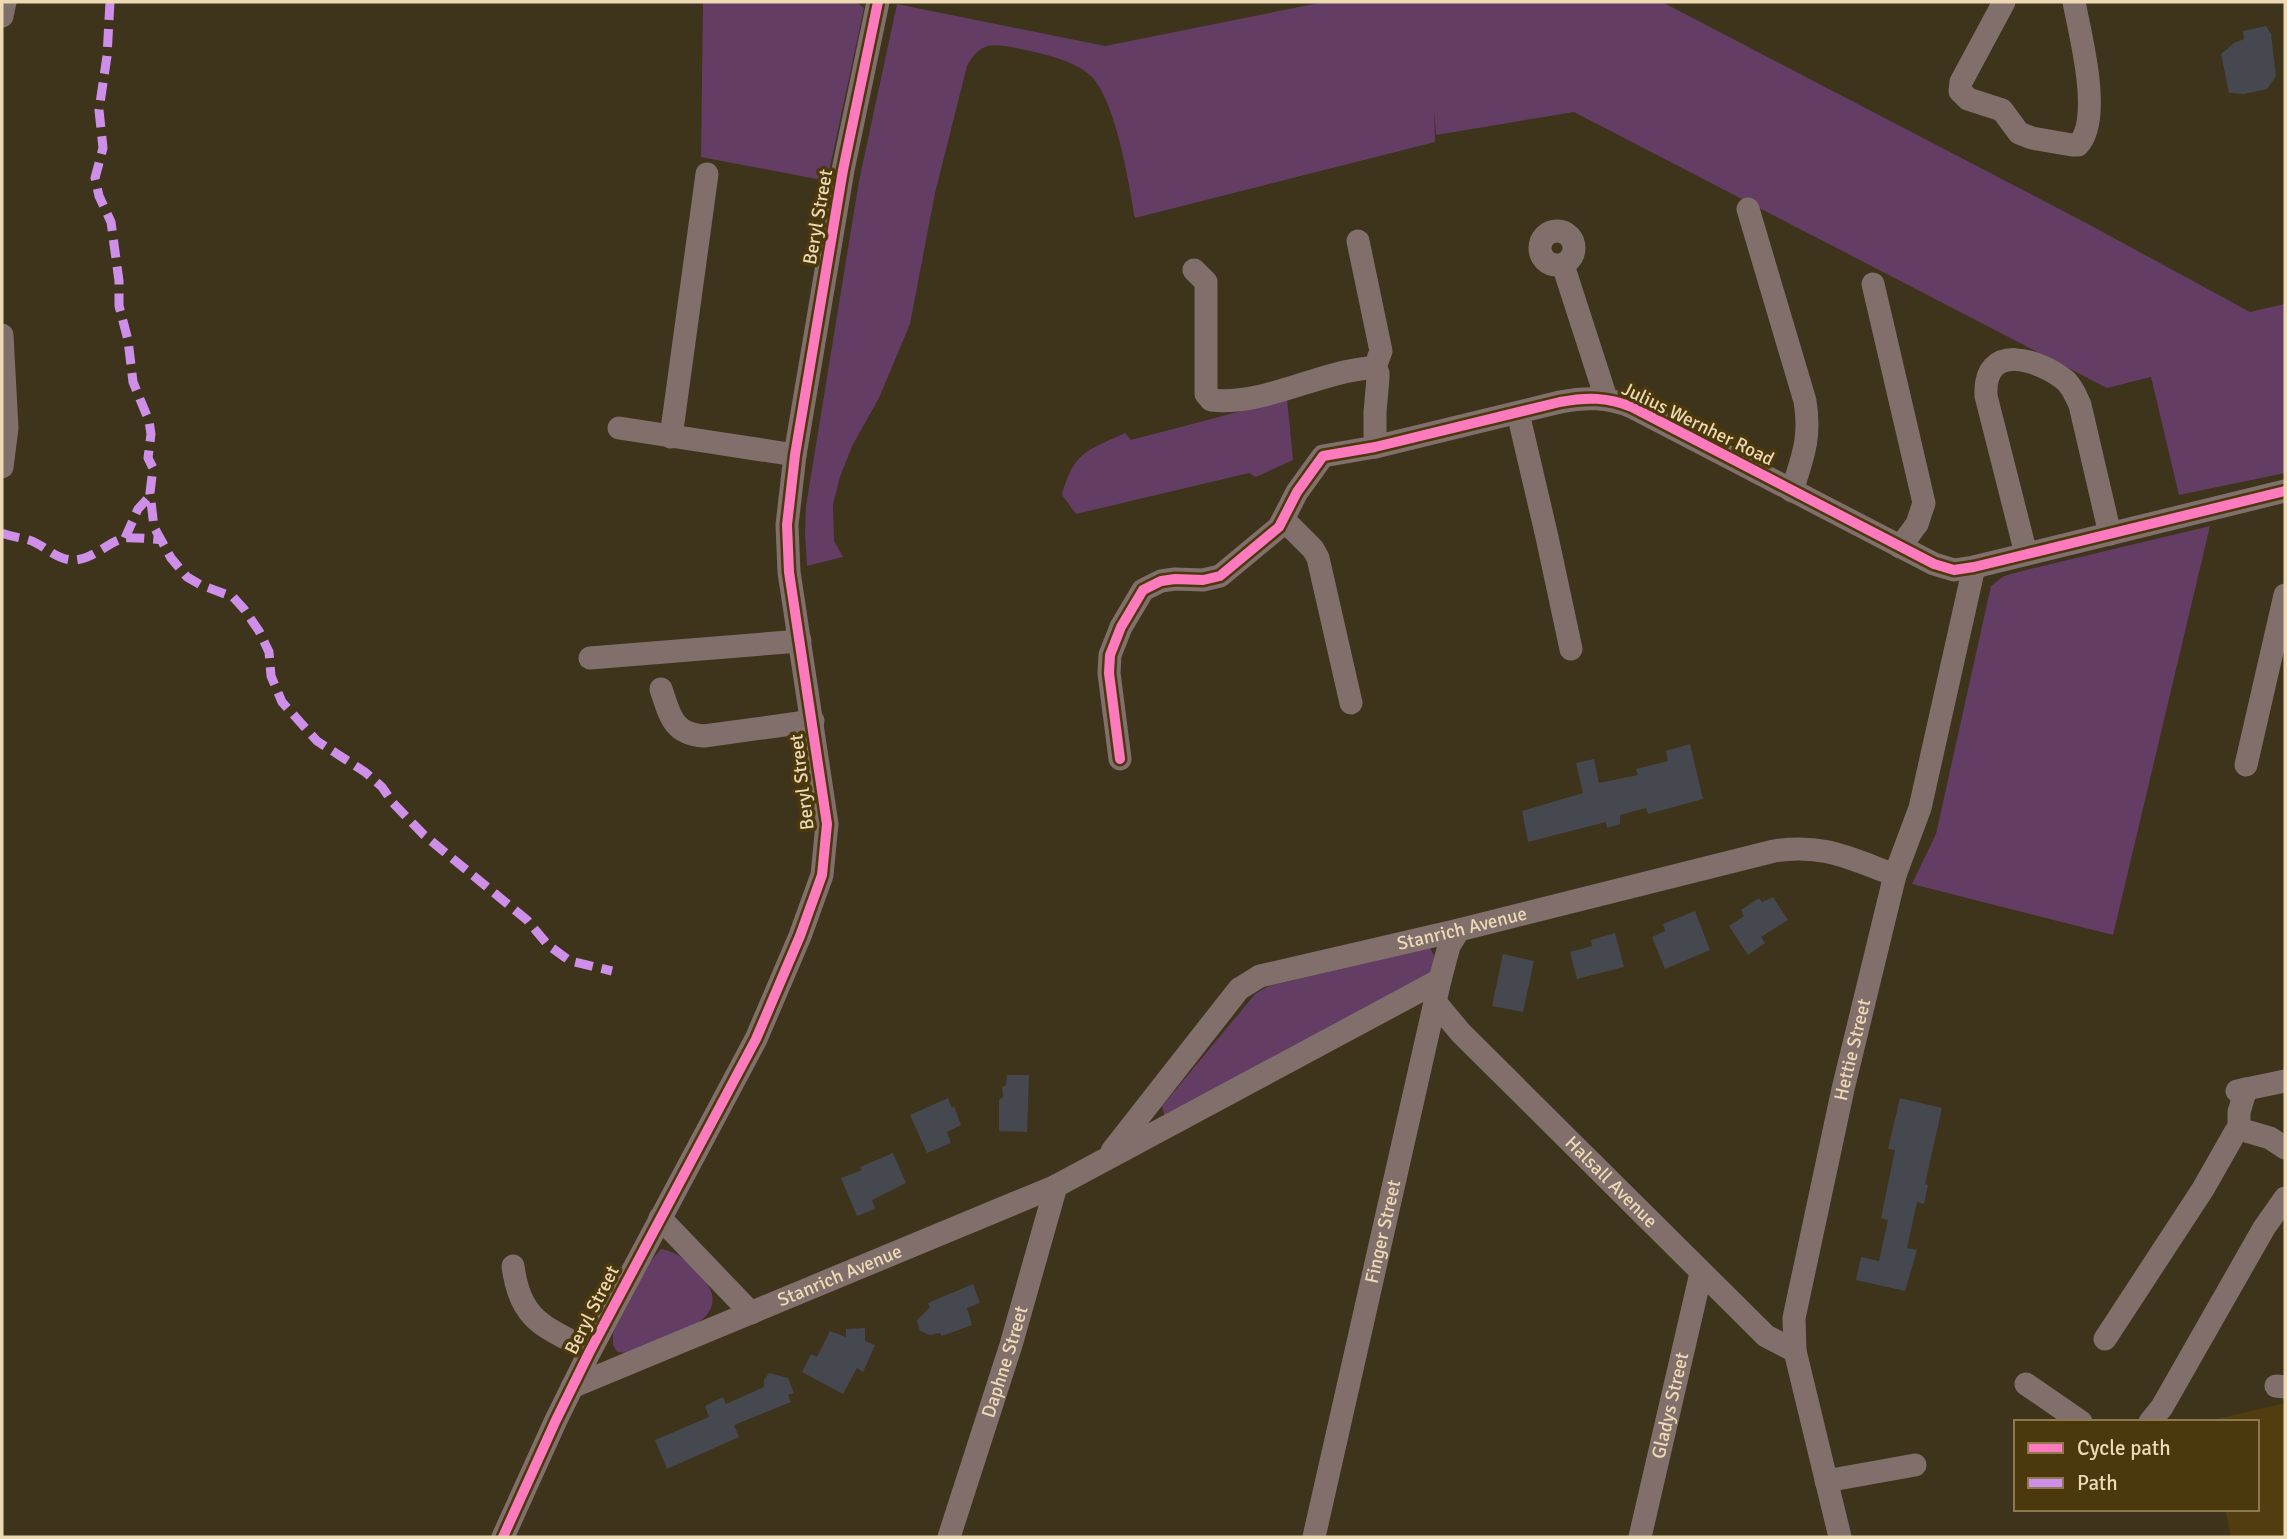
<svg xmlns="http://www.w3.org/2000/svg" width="2287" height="1539" font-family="Signika,sans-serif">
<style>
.built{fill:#523d10}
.green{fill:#643d64}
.building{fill:#46484f}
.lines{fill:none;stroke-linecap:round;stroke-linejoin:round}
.minor{stroke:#806f6b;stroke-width:23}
.quiet{stroke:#ce8fe9;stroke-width:9;stroke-dasharray:18 9;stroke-linecap:butt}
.cycleway-casing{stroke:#4c380d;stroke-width:15}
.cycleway{stroke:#fd7abc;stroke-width:10}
.labels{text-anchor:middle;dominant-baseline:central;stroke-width:7;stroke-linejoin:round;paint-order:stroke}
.street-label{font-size:19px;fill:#eddab5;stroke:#4c380d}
</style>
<rect width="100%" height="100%" fill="#3e331b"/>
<path class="built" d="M2285 1403V1537H2231L2225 1509H2257V1422H2204Z"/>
<path class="green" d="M703 2H856L864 8 827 181 701 157Z
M1324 2H1662L2088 224 2250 312 2285 304V473L2179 495 2151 377 2107 388 1574 112 1436 135 1434 109 1435 142 1135 218C1129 183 1116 101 1091 76 1073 59 1039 53 1016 48 990 43 980 43 967 66L935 193 910 324 879 398 852 446 840 477 833 504 834 541 843 557 807 566 805 534 806 506 859 181 897 4 1105 46Z
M1287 399 1293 460 1256 477 1249 473 1076 514 1062 495C1074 451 1087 451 1125 433L1131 440Z
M2210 526 2113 935 1912 884 1936 834 1991 586 2004 576 2026 570Z
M1430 948 1436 959 1431 972 1416 984 1165 1118 1162 1106 1256 993 1269 986Z
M661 1249C679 1252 688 1262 700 1275 745 1322 657 1341 626 1353L617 1352 613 1345V1333L650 1262Z"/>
<path class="building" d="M2266 26 2271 34 2276 76 2267 89 2244 94 2229 93 2221 54 2234 43 2244 39 2243 31Z
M1690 744 1703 799 1648 814 1646 808 1620 815V824L1607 828 1606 822 1528 842 1522 811 1583 793 1576 763 1594 759 1599 783 1638 775 1636 769 1668 761 1666 751Z
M1773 897 1788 920 1761 937 1765 943 1748 955 1729 926 1744 916 1741 910 1759 898 1762 902Z
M1695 911 1710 950 1665 969 1652 937 1665 931 1663 924Z
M1615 933 1624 967 1577 979 1570 952 1592 946 1591 940Z
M1503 954 1534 961 1523 1012 1492 1006Z
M1007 1075H1029L1027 1132 999 1131V1100L1003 1097 1002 1087 1006 1085Z
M948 1098 952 1108 954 1106 961 1125 947 1132 951 1143 927 1153 910 1115Z
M1900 1098 1942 1108 1925 1184 1928 1185 1924 1204 1917 1202 1907 1248 1917 1250 1905 1291 1856 1280 1861 1257 1879 1261 1888 1220 1881 1218 1895 1150 1888 1149Z
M893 1153 906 1183 872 1200 875 1209 857 1216 841 1178 862 1170 860 1167Z
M973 1284 980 1303 967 1308 972 1325 942 1336 940 1333 930 1335 920 1331 917 1320 930 1307 928 1303Z
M865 1328V1341L875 1345 863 1372 857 1368 843 1394 802 1372 811 1354 817 1357 830 1331 846 1337V1329Z
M769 1373 788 1378 794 1393 788 1395 791 1402 734 1425 739 1437 667 1469 655 1440 709 1417 705 1406 723 1397 726 1404 764 1387V1380Z"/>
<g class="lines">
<g class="minor">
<path d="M2004 2 1961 82 1960 91 1968 99 2002 110 2019 133 2032 138 2072 145H2078C2103 119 2080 34 2074 2"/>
<path d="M2 16 5 2"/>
<path d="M1748 209 1805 401C1811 438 1803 456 1792 491"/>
<circle cx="1557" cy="248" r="17"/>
<path d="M1358 241 1381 351 1374 370"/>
<path d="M1563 265 1606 398"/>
<path d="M1194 270 1206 282V394L1211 400C1264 406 1317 372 1370 368L1378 373V378L1375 412V447"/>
<path d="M1873 284 1924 503 1917 524 1900 547"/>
<path d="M2 335 7 428 2 467"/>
<path d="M1518 413 1547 537 1571 649"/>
<path d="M619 428 795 455"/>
<path d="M671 437 707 174"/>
<path d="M1284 520 1313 549 1318 558 1351 703"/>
<path d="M2026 554 1986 396C1983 341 2039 359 2066 381 2073 388 2076 396 2080 405L2110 534"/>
<path d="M590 658 800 641"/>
<path d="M661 689C670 716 673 734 704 736L813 721"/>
<path d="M1120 759 1109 673 1110 655 1121 627 1143 590 1161 581 1175 579 1203 580 1220 576 1279 527 1297 492 1323 456 1375 447 1560 402C1587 397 1607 397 1632 407L1934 564 1954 570 1974 567 2285 491"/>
<path d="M2246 765 2285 595"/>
<path id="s1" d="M1435 1002 1461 1033 1766 1336 1795 1351"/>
<path d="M2237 1091 2285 1081"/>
<path d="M2239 1129 2270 1138 2285 1148"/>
<path id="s2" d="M1112 1151 1239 989 1260 976 1459 930 1774 851C1823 843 1851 859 1895 875"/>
<path d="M660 1218 751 1313"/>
<path d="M513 1266C520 1322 546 1327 590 1351"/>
<path d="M2105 1339 2203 1189 2236 1131 2239 1129V1112L2246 1089"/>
<path d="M2026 1384 2081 1422"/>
<path d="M2276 1386 2285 1387"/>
<path id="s3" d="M572 1387 1056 1186 1440 980"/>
<path d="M2150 1422 2162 1407 2264 1228 2285 1198"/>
<path d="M1826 1481 1915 1465"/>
<path d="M503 1537 556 1420 590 1351 756 1039 800 936 822 875 827 824 789 572 787 525 795 455 843 170 878 2"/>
<path id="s4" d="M949 1537 1011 1345 1056 1186"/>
<path id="s5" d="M1314 1537 1440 980 1449 946 1459 930"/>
<path id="s6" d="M1640 1537 1701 1273"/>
<path id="s7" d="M1840 1537 1795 1351 1794 1318 1843 1089 1895 875 1920 808 1974 567"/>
</g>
<path class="quiet" d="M110 2 107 56 99 110 103 148 95 178 99 196 111 222 119 281V306L128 340 133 382 149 421 151 434 148 458 153 468 150 493 154 527 171 558 187 577 201 585 233 597 244 609 259 631 269 652 271 676 282 702 317 741 365 772 382 787 393 803 424 835 527 920 548 945 570 961 612 971
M2 533C11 537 19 537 29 540 45 545 55 560 74 560 93 559 107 543 124 538 129 537 157 539 162 540
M125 538 138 509 150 496"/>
<g class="cycleway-casing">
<path id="cycleway" d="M1120 759 1109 673 1110 655 1121 627 1143 590 1161 581 1175 579 1203 580 1220 576 1279 527 1297 492 1323 456 1375 447 1560 402C1587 397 1607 397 1632 407L1934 564 1954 570 1974 567 2285 491
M503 1537 556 1420 590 1351 756 1039 800 936 822 875 827 824 789 572 787 525 795 455 843 170 878 2"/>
</g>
<use href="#cycleway" class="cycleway"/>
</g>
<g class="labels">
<g class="street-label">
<text transform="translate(818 217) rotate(-80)">Beryl Street</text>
<text transform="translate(1698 424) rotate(26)">Julius Wernher Road</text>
<text transform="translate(802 782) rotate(-97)">Beryl Street</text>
<text stroke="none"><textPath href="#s2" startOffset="438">Stanrich Avenue</textPath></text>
<text stroke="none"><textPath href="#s7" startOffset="499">Hettie Street</textPath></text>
<text stroke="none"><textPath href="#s1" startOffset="252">Halsall Avenue</textPath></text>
<text stroke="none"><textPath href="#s5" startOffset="313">Finger Street</textPath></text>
<text stroke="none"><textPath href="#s3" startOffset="290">Stanrich Avenue</textPath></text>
<text transform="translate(592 1310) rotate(-63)">Beryl Street</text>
<text stroke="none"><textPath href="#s4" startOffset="184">Daphne Street</textPath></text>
<text stroke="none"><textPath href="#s6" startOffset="135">Gladys Street</textPath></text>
</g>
</g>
<rect width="2287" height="1539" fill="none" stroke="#eddab5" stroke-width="7"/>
<rect x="2014" y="1420" width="245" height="91" fill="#4c380d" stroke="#8c7950" stroke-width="2"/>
<rect x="2028" y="1443" width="35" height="10" fill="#fd7abc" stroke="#8c7950" stroke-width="2"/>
<text x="2077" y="1455" font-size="21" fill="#eddab5">Cycle path</text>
<rect x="2028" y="1478" width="35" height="10" fill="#ce8fe9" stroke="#8c7950" stroke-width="2"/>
<text x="2077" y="1490" font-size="21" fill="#eddab5">Path</text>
</svg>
